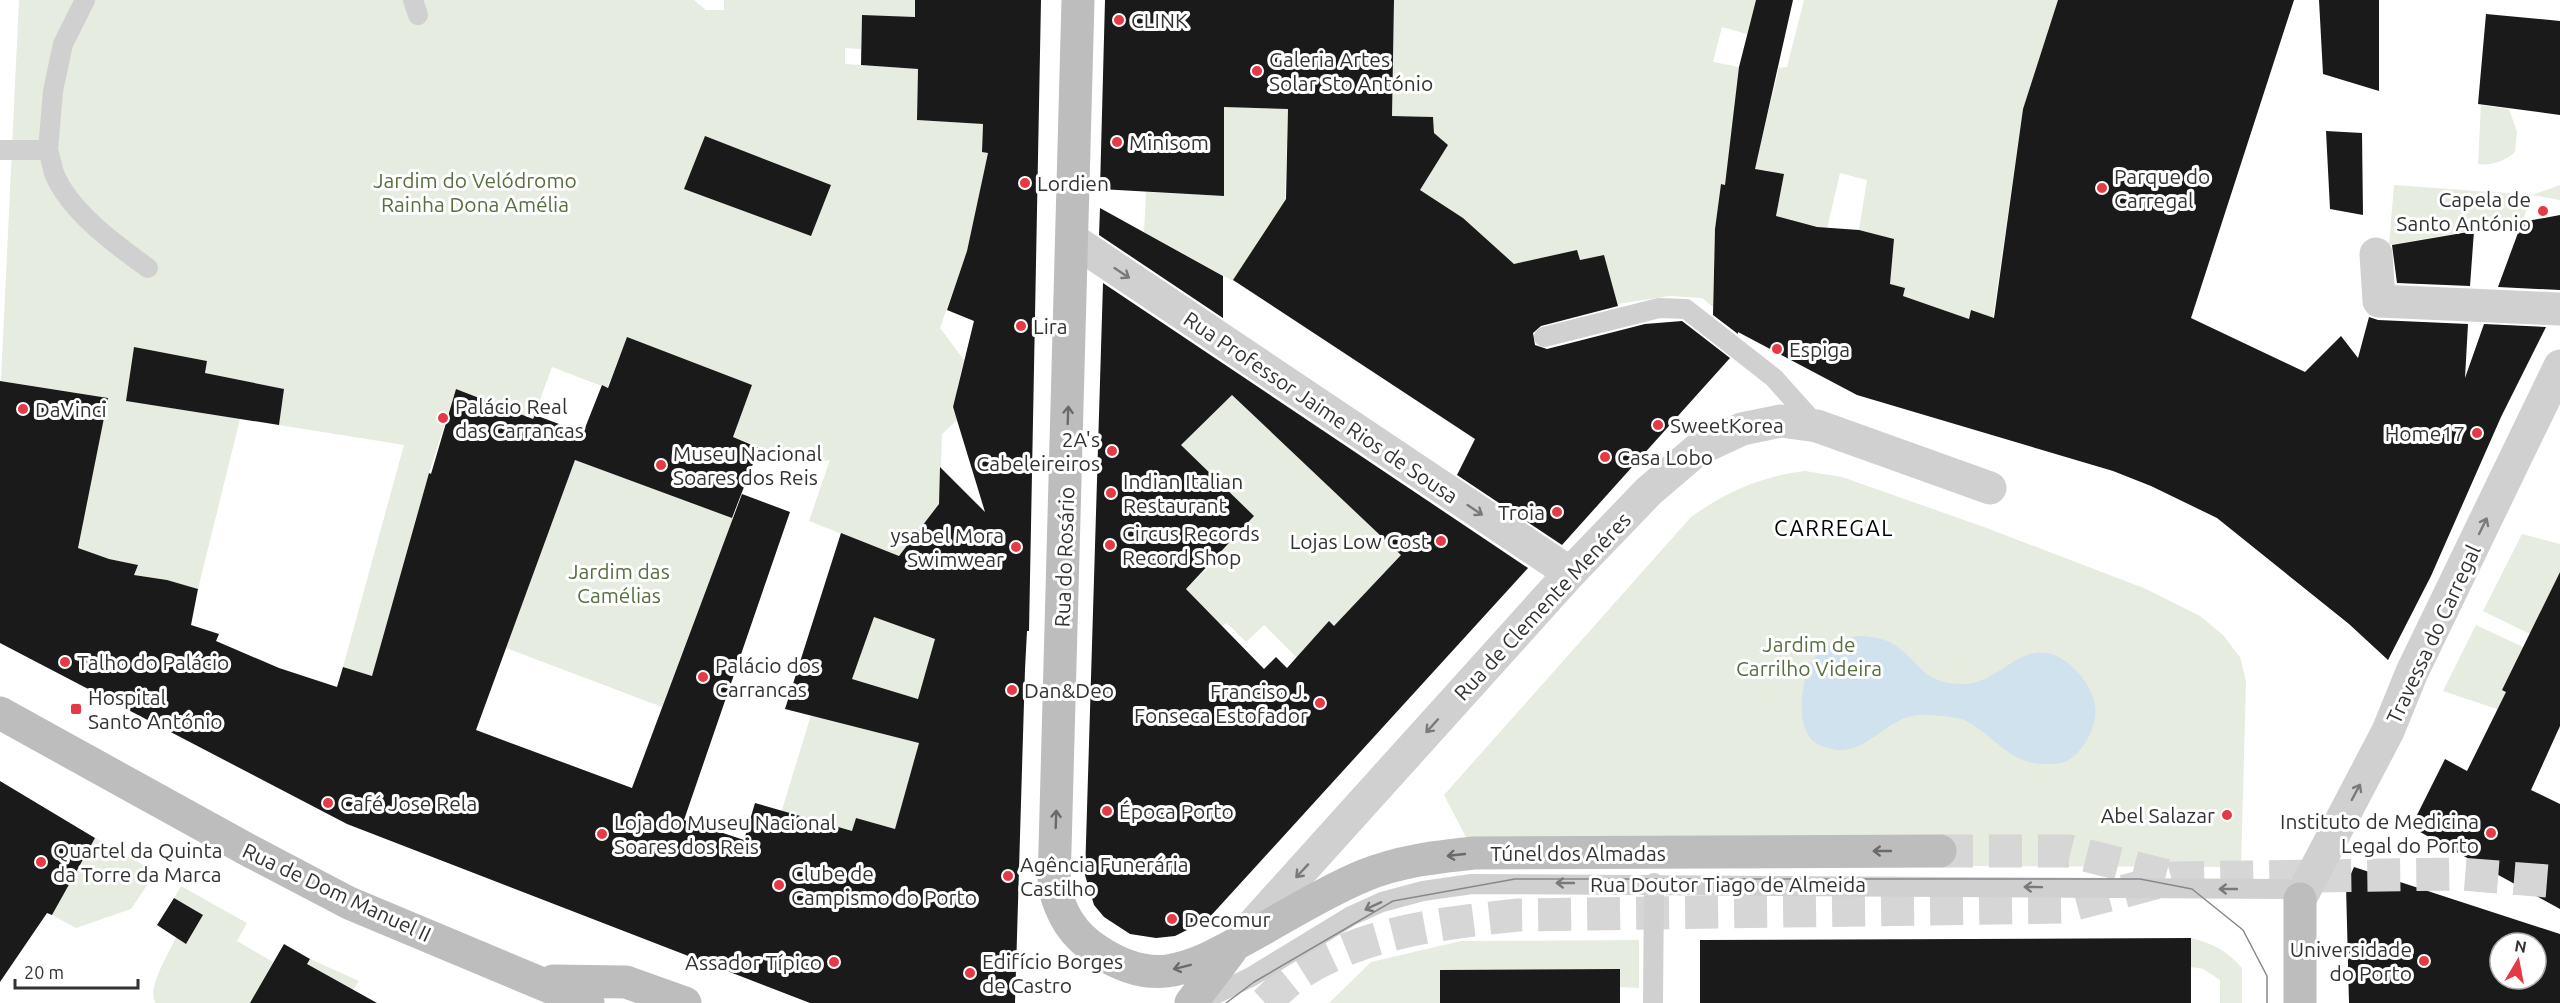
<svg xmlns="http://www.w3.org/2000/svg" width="2560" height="1003" font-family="Ubuntu,sans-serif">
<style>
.green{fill:#e6ecdf}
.water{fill:#cfe2ee}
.building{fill:#1a1a1a;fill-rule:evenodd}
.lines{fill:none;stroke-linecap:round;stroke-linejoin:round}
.secondary-tunnel{stroke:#d6d6d6;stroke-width:33;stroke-dasharray:33 16;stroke-linecap:butt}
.lane{stroke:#d0d0d0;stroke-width:20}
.street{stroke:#d0d0d0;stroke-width:33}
.secondary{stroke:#bdbdbd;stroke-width:33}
.tram{stroke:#888;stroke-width:1.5}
.oneway{stroke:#7a7a7a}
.oneway2{stroke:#6a6a6a}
.poi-dot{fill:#e63946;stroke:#fff;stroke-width:2}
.labels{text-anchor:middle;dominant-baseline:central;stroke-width:6;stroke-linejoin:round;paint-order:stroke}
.poi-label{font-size:21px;fill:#333;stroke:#fff;text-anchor:start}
.park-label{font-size:21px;fill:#56703f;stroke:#fff}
.street-label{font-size:21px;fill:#333;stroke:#fff}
.neighbourhood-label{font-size:22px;letter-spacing:1.5px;fill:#000;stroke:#fff}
</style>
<rect width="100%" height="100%" fill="#fff"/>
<path class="green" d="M19 0H694L706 10H724V0H915V17L862 16 861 49 845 48V64L918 69 917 120 983 124 982 151 988 153 967 251 940 328 964 360 957 389 963 393 952 407 957 420 942 434 935 639 930 657 942 660 932 703 891 691 919 743 895 829 856 818 852 833 781 813 811 715 895 555 809 521 830 460 806 464 733 437 752 385 627 338 607 388 552 367 533 419 456 389 429 473 372 676 343 667 404 445 279 425 283 389 205 373 207 361 134 347 126 401 240 419 198 589 167 580 134 575 137 565 109 559 73 567 108 398 1 381Z
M1394 0H1756L1747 34 1722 27 1713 62 1739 67 1758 154 1779 68 1787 67 1804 0H2058L2023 109 1993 318 1971 310 1969 319 1903 296 1905 288 1890 284 1894 239 1859 230 1867 180 1840 173 1823 246 1787 239 1792 220 1776 216 1784 174 1764 170 1754 224 1745 188 1721 184 1715 229 1713 307 1702 298 1670 296 1617 304 1604 255 1580 260 1577 251 1514 264 1463 218 1420 190 1448 145 1434 133 1433 117 1392 116Z
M2481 105 2509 109 2517 132 2515 152C2505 161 2492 166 2478 164Z
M1224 107 1288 109 1285 200 1233 281 1144 232 1146 192 1224 196Z
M2394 185 2532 195 2560 185V200L2532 195 2522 222 2389 245Z
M1232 395 1402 554 1365 593 1371 602 1298 659 1264 625 1246 642 1227 623 1222 626 1186 589 1208 568 1198 555 1231 541 1254 516 1181 445Z
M575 460 733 518 662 707 506 648Z
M1805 471 1842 477 1984 527 2146 589 2200 616 2223 635 2240 657 2246 681 2241 867 1940 866 1467 839 1444 795 1691 517C1726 492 1762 476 1805 471Z
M2522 534 2560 544V572L2530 634 2483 611Z
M2476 625 2523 647 2560 719V730L2443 691Z
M95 838 156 872 131 909 76 928 52 915Z
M181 886 247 923 237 941 273 962 254 996 266 1003H156C145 990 170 952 176 937L187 943 203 915 174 898Z
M2191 938C2214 944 2226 950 2242 968V1003H2220V980L2203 969 2191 967Z
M1639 940V988L1620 987V969L1441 970 1440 1003H1329L1371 962 1461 941Z
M310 959 359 981 344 1003H285Z"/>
<path class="water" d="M1860 636C1872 637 1884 638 1895 645 1921 663 1923 684 1963 684 2000 684 2018 642 2054 655 2072 661 2093 686 2095 706 2098 725 2083 755 2064 762 2059 764 2051 764 2046 764 2009 765 1994 734 1964 720 1956 717 1928 714 1919 715 1879 718 1863 768 1816 743 1793 730 1801 673 1816 656 1827 642 1844 638 1860 636Z"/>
<path class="building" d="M915 0H1041L1029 631H1027L1025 669 1015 1003H810L347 824 0 643V381L108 398 78 548 109 559 138 565 134 575 167 580 198 589 191 625 219 634 216 641 279 668 337 687 343 667 372 676 429 473 431 474 456 389 533 419 535 415 583 433 602 385 608 388 627 337 752 385 733 437 759 448 732 518 575 460 476 730 632 788 742 494 790 512 684 820 744 840 755 803 852 831 856 818 895 829 919 743 785 709 841 533 899 556 939 504 940 467 985 512 953 407 974 321 947 310 967 251 988 153 982 152 983 124 917 120 918 69 861 65 862 15 915 17ZM874 617 935 639 918 699 852 679Z
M1105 0H1394L1392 116 1433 117 1434 133 1448 145 1420 190 1463 218 1514 264 1577 250 1580 260 1604 255 1618 306 1541 326 1533 333 1535 345 1547 349 1645 324 1682 321 1730 358 1562 545 1457 475 1475 439 1233 280 1286 199 1288 109 1224 107V196L1100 189Z
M1756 0H1793L1755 169 1784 174 1776 216 1817 227 1859 230 1894 239 1890 284 1905 288 1903 296 1969 319 1971 310 1994 318 2023 109 2058 0H2294L2191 318 2305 372 2341 336 2358 358 2369 317 2378 320 2468 324 2465 378 2484 324 2546 327 2501 417 2431 576 2388 660 2349 624 2217 518 2151 486 2113 471 1857 395 1738 332V334L1713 315 1715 229 1721 184 1725 185 1739 67Z
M2319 0H2379V91L2323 74Z
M2486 14 2560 21V115L2478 104Z
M2326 131 2362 133 2363 215 2330 209Z
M705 136 831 185 811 236 684 189Z
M1100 208 1223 276V318L1099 235Z
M2560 215V290L2498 287 2522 222Z
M2474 231 2470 286 2397 283 2392 245Z
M1103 283 1528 568 1207 920 1175 936 1156 938 1130 934 1104 917 1094 905 1085 875ZM1232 395 1401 555 1334 626 1329 621 1287 668 1276 657 1264 669 1186 589 1254 516 1181 445Z
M134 347 207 361 205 373 284 389 279 425 126 401Z
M2560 572V726L2531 790 2560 804V909L2411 827 2445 759 2467 771 2506 692 2502 690Z
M0 781 95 838 52 915 47 913 0 982Z
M2354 867 2560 934V1003H2349L2346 885ZM2500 943H2536V979H2500Z
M174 898 203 915 186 944 157 925Z
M2191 938V1003H1700V940Z
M284 944 310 959 307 964 377 1003H250Z
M1620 969V1003H1440V970Z"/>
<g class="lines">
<path class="secondary-tunnel" d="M1940 851H2069L2172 877
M1265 1003C1275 994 1285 983 1297 975 1362 932 1442 923 1518 915L2064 907 2174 878 2460 874 2560 882"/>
<path class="lane" d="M413 0 418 15
M0 150H48L53 91 63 44 85 0
M48 150C50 157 52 165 54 173 69 211 116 245 148 268
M1544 337 1659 308 1686 309 1774 378 1817 426
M1197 1003 1251 977 1351 916 1382 902 1423 891 1472 884 2287 889 2300 899
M1653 1003 1654 883"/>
<path class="street" d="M1073 240 1570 573
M2376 254 2379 301 2560 309
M2300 899 2388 731 2412 672 2560 366
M1239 940 1570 573 1649 491 1697 450 1742 429 1781 421 1817 426 1990 488"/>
<path class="secondary" d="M1078 0 1054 886C1061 915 1073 935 1098 951 1118 964 1143 974 1167 971 1195 967 1219 953 1243 940 1282 919 1322 893 1363 876 1399 861 1436 857 1474 853L1940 851
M0 713 248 850 349 903 588 1003
M2300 899V1003
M553 981 626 982 685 1003
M1191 1003 1231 950"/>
<path class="tram" d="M1226 1003 1254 982 1393 901 1515 879H2140L2192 889 2243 930 2267 976V1003"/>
</g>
<defs><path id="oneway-shaft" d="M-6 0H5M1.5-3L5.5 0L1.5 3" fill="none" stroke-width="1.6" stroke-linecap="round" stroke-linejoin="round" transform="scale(1.5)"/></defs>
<g class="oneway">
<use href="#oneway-shaft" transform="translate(1122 273) rotate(34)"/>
<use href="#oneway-shaft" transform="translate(1475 510) rotate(34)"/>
<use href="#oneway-shaft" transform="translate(2483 526) rotate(-64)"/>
<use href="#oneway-shaft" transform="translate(1432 726) rotate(132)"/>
<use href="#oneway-shaft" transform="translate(2356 792) rotate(-62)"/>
<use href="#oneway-shaft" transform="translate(1302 871) rotate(133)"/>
<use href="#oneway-shaft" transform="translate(1565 883) rotate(-180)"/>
<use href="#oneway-shaft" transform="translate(2033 887) rotate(-179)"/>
<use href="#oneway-shaft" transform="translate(2228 889) rotate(-180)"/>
<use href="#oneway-shaft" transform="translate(1373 906) rotate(155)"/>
</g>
<g class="oneway2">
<use href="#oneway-shaft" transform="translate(1068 415) rotate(-88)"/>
<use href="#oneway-shaft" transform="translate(1056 819) rotate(-88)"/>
<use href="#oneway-shaft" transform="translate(1882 851) rotate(180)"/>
<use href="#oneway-shaft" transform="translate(1456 855) rotate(174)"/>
<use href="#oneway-shaft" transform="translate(1182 967) rotate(166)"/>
</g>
<g class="poi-dot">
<circle cx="1119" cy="20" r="6"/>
<circle cx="1257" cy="71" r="6"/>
<circle cx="1117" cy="142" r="6"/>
<circle cx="1025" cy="183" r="6"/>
<circle cx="2102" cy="188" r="6"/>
<circle cx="2543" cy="211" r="6"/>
<circle cx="1021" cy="326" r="6"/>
<circle cx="1777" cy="349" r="6"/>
<circle cx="23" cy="409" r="6"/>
<circle cx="443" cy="418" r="6"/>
<circle cx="1658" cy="425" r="6"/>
<circle cx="2477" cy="433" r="6"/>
<circle cx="1112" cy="451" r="6"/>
<circle cx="1605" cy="457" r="6"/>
<circle cx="661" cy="465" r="6"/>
<circle cx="1111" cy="493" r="6"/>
<circle cx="1557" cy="512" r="6"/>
<circle cx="1441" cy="541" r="6"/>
<circle cx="1110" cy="545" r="6"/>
<circle cx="1016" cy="547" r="6"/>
<circle cx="65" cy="662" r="6"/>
<circle cx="703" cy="677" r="6"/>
<circle cx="1012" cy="690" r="6"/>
<circle cx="1320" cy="703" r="6"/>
<rect x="70" y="703" width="12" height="12" rx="3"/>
<circle cx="328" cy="803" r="6"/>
<circle cx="1107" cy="811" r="6"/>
<circle cx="2227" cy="815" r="6"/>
<circle cx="2491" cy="833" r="6"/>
<circle cx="602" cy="834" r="6"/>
<circle cx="41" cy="862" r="6"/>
<circle cx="1008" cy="876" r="6"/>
<circle cx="779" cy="885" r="6"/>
<circle cx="1172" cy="919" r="6"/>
<circle cx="2424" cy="961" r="6"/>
<circle cx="834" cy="962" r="6"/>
<circle cx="970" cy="973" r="6"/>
</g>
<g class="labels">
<g class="poi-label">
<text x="1131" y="20">CLINK</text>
<text x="1269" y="59">Galeria Artes<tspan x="1269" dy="24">Solar Sto António</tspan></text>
<text x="1129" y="142">Minisom</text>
<text x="2114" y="176">Parque do<tspan x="2114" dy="24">Carregal</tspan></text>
<text x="1037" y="183">Lordien</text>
<text x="2531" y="199" text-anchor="end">Capela de<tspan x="2531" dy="24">Santo António</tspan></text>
<text x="1033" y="326">Lira</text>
<text x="1789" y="349">Espiga</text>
<text x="455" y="406">Palácio Real<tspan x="455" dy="24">das Carrancas</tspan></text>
<text x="35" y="409">DaVinci</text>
<text x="1670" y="425">SweetKorea</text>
<text x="2465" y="433" text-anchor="end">Home17</text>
<text x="1100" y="439" text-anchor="end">2A's<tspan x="1100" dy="24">Cabeleireiros</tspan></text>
<text x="673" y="453">Museu Nacional<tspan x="673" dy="24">Soares dos Reis</tspan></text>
<text x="1617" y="457">Casa Lobo</text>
<text x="1123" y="481">Indian Italian<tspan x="1123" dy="24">Restaurant</tspan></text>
<text x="1545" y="512" text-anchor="end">Troia</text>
<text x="1122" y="533">Circus Records<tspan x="1122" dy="24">Record Shop</tspan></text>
<text x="1004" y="535" text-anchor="end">ysabel Mora<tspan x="1004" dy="24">Swimwear</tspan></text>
<text x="1429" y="541" text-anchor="end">Lojas Low Cost</text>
<text x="77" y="662">Talho do Palácio</text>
<text x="715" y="665">Palácio dos<tspan x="715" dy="24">Carrancas</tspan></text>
<text x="1024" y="690">Dan&amp;Deo</text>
<text x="1308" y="691" text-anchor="end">Franciso J.<tspan x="1308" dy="24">Fonseca Estofador</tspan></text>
<text x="88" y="697">Hospital<tspan x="88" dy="24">Santo António</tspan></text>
<text x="340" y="803">Café Jose Rela</text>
<text x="1119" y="811">Época Porto</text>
<text x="2215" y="815" text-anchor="end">Abel Salazar</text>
<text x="2479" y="821" text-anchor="end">Instituto de Medicina<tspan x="2479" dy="24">Legal do Porto</tspan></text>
<text x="614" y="822">Loja do Museu Nacional<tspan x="614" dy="24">Soares dos Reis</tspan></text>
<text x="53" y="850">Quartel da Quinta<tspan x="53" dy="24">da Torre da Marca</tspan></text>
<text x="1020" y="864">Agência Funerária<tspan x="1020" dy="24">Castilho</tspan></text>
<text x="791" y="873">Clube de<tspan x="791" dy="24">Campismo do Porto</tspan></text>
<text x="1184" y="919">Decomur</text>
<text x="2412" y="949" text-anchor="end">Universidade<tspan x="2412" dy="24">do Porto</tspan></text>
<text x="982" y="961">Edifício Borges<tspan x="982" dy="24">de Castro</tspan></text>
<text x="822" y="962" text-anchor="end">Assador Típico</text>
</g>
<g class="park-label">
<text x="475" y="180">Jardim do Velódromo<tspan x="475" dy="24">Rainha Dona Amélia</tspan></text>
<text x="619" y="571">Jardim das<tspan x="619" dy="24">Camélias</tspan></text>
<text x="1809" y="644">Jardim de<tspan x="1809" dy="24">Carrilho Videira</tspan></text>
</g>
<g class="street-label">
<text transform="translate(1321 407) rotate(34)">Rua Professor Jaime Rios de Sousa</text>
<text transform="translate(1064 557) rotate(-88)">Rua do Rosário</text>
<text transform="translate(1542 606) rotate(-47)">Rua de Clemente Menéres</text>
<text transform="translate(2433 634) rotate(-65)">Travessa do Carregal</text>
<text x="1578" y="853">Túnel dos Almadas</text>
<text x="1728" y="884">Rua Doutor Tiago de Almeida</text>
<text transform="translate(337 892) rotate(25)">Rua de Dom Manuel II</text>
</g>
<g class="neighbourhood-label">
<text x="1834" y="527">CARREGAL</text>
</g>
</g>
<g transform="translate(2518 961) rotate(10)"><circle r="28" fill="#ffffff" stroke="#adadad" stroke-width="1.5"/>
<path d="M0-4.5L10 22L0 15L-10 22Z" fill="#e63946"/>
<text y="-9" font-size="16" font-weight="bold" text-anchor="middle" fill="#333333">N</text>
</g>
<path d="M15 979v9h123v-9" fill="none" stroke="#333333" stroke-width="3"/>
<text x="24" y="979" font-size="18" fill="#333333" stroke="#ffffff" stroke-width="4.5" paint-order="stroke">20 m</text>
</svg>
